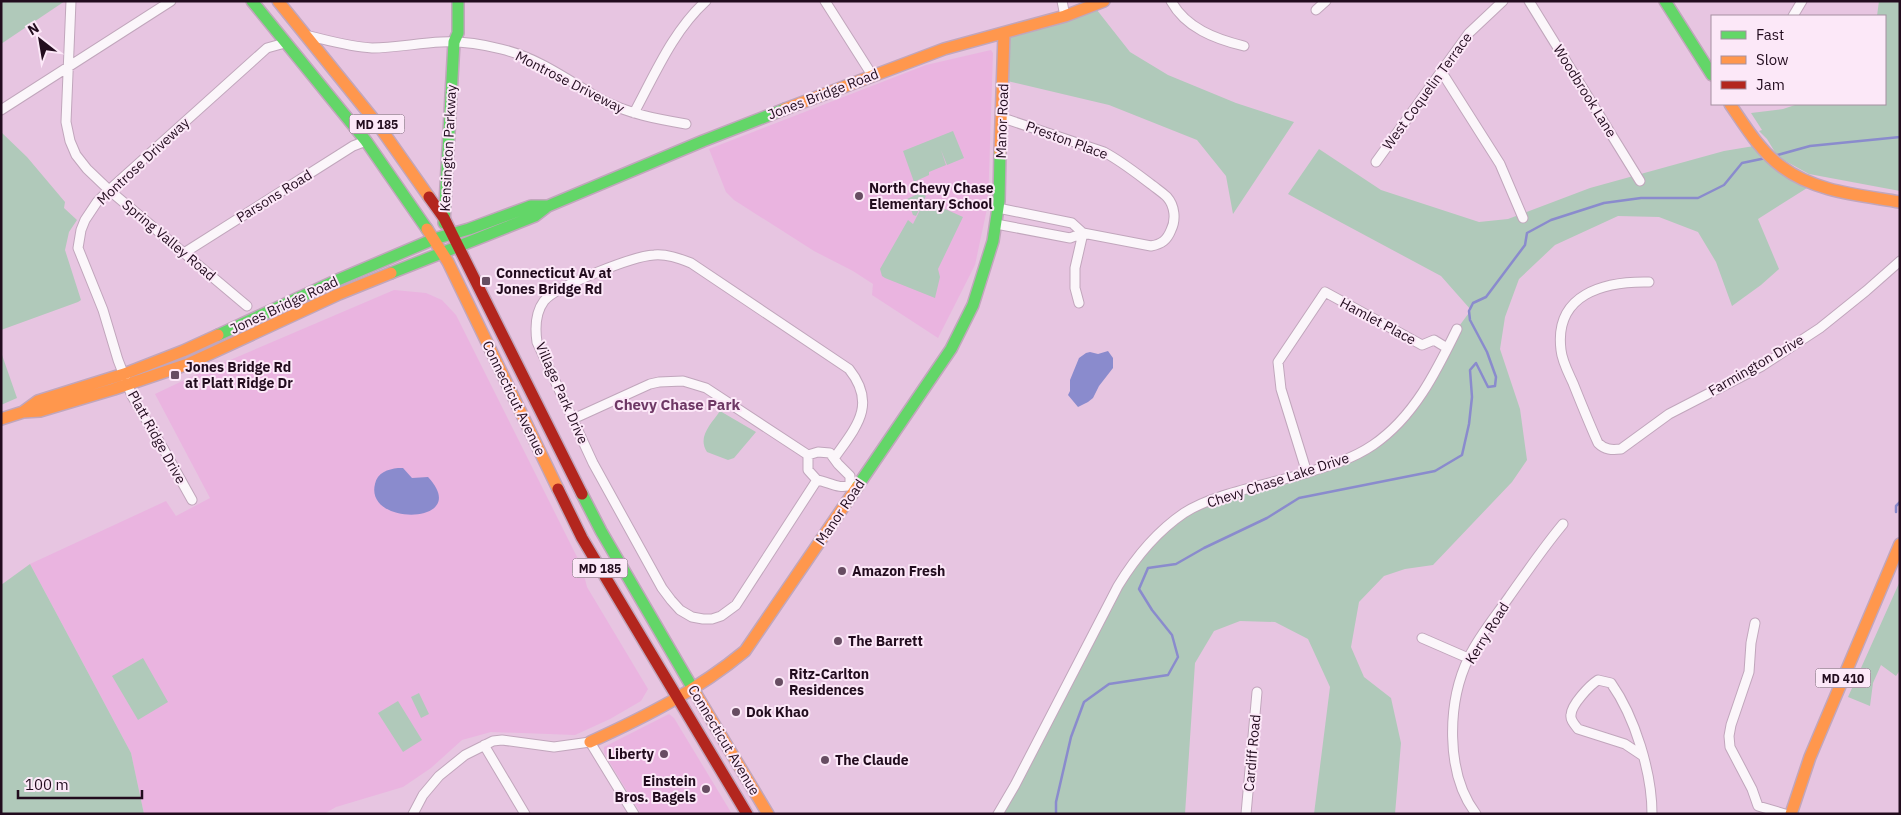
<svg xmlns="http://www.w3.org/2000/svg" width="1901" height="815" font-family="'IBM Plex Sans',sans-serif">
<style>
.built{fill:#eab4e0}
.green{fill:#b0c9ba}
.water{fill:#8a8bcd}
.lines{fill:none;stroke-linecap:round;stroke-linejoin:round}
.stream{stroke:#8a8bcd;stroke-width:2.5}
.street-casing{stroke:#c1a6bc;stroke-width:11}
.fast-casing{stroke:#c1a6bc;stroke-width:14}
.slow-casing{stroke:#c1a6bc;stroke-width:14}
.jam-casing{stroke:#c1a6bc;stroke-width:14}
.street{stroke:#fbf6fa;stroke-width:9}
.fast{stroke:#63d668;stroke-width:11}
.slow{stroke:#ff974d;stroke-width:11}
.jam{stroke:#b3261e;stroke-width:11}
.poi-dot{fill:#674d62;stroke:#fce8f8;stroke-width:2}
.labels{text-anchor:middle;dominant-baseline:central;stroke-width:4;stroke-linejoin:round;paint-order:stroke}
.shield{fill:#fce8f8;stroke:#634e5f;stroke-width:1}
.shield-label{font-size:12px;font-weight:bold;fill:#220c1e}
.street-label{font-size:14px;fill:#220c1e;stroke:#fce8f8}
.poi-label{font-size:14px;font-weight:bold;fill:#220c1e;stroke:#fce8f8;text-anchor:start}
.neighbourhood-label{font-size:15px;font-weight:bold;fill:#6e3865;stroke:#fce8f8}
</style>
<rect width="100%" height="100%" fill="#e7c5e1"/>
<path class="built" d="M991 50 993 53 988 204 975 265 938 338 872 295 873 284 853 271 814 251 734 200 726 192 709 149 926 65Z
M394 290 426 293 442 300 456 315 582 567 587 587 648 689 641 701 610 719 575 735 491 732 462 740 431 768 403 787 336 807 324 814H144L131 753 30 564 166 501 176 516 210 498 155 394 195 375Z
M669 714 674 718 732 814H641L604 753V747Z"/>
<path class="green" d="M1 1H65L1 44Z
M1879 1H1900V191L1809 174 1778 157 1767 139 1759 131 1762 130 1751 113 1783 109 1798 104H1885V16H1877Z
M1093 5 1130 52 1168 75 1236 103 1294 122 1233 214 1226 176 1197 140 1109 105 1003 80 1004 34Z
M953 131 964 158 947 165 941 150 946 165 929 172V175L914 182 903 151Z
M1 132 27 157 65 202 64 208 77 220 69 232 65 250 81 300 78 302 1 330Z
M1760 145 1815 183 1758 219 1779 269 1761 285 1732 306 1716 262 1698 232 1659 217 1618 216 1555 245 1519 279 1505 317 1500 349 1520 409 1527 460 1512 482 1433 565 1405 569 1384 576 1359 602 1351 647 1364 677 1391 698 1401 743 1395 814H1314L1330 687 1308 639 1275 622 1240 621 1214 631 1195 663 1185 814H998L1133 562 1185 513 1351 458 1406 415 1457 329 1471 310 1441 276 1288 194 1319 149 1381 190 1479 222 1508 219 1590 188 1724 151Z
M920 193 926 196 916 216 913 215 907 199Z
M925 200 963 217 938 269 940 277 935 298 885 278 882 276 880 269 908 220 913 224Z
M1 352 17 398 1 405Z
M720 411 756 432 734 458 728 460 707 452C697 437 711 424 720 411Z
M30 564 131 753 144 814H1V585Z
M1900 581V670L1896 676 1881 665 1873 683 1870 706 1848 697Z
M143 658 168 702 138 720 112 676Z
M419 693 429 714 421 718 411 697Z
M398 701 422 740 403 752 378 713Z"/>
<path class="water" d="M1108 351 1113 358V368L1099 386 1093 398 1088 402 1078 407 1068 395 1070 391V380L1079 358 1086 353 1090 352 1098 354Z
M398 468H403L412 478 428 477C473 525 364 527 375 484 377 473 388 469 398 468Z"/>
<g class="lines">
<path class="stream" d="M1774 156 1810 146 1900 137
M1896 512V506L1900 502
M1056 814V802L1071 737 1084 702 1109 684 1168 675 1178 657 1172 635 1152 610 1139 589 1148 568 1176 564 1204 548 1267 518 1299 498 1435 471 1462 455 1469 424 1472 397 1470 370 1476 363 1488 387 1495 386 1496 377 1487 352 1470 320 1469 311 1473 303 1486 297 1525 245 1527 233 1551 220 1604 203 1641 198H1698L1724 185 1742 163 1766 158"/>
<g class="street-casing">
<path id="street" d="M71 1 66 122 70 141 76 155 87 169 109 190 247 306
M825 1 872 75
M1062 1 1065 16
M1171 1C1186 28 1215 39 1244 46
M1529 1 1640 181
M1316 10 1326 1
M1793 16 1802 1
M305 35C327 40 350 47 372 48 395 48 418 43 441 42 461 41 481 44 501 49 539 58 569 81 602 100 629 114 657 119 686 124
M1441 71 1500 164 1523 218
M1 110 171 1
M634 113C655 74 673 31 706 1
M1376 162 1469 33 1503 1
M998 208 1072 223 1083 233
M996 224 1070 238 1083 233 1151 246C1162 244 1167 240 1171 230 1176 220 1175 206 1167 197 1163 193 1157 189 1152 185 1136 173 1121 161 1104 152L1003 118
M184 253 353 146 366 141
M1649 282C1604 281 1554 294 1561 350 1562 361 1568 372 1573 383 1581 403 1589 423 1598 443 1605 450 1612 450 1621 449L1669 414 1762 366 1820 328 1866 291 1900 261
M1079 303 1075 288V268L1083 233
M573 419 650 384 659 382 683 381 706 388 808 455
M808 455V470L817 480C829 482 840 490 850 485
M808 455 818 452 830 453 838 464 850 476V485
M1307 473 1281 389 1278 362 1325 292 1422 345 1434 340 1447 348
M817 480 736 605 721 616 712 619H703L692 617 680 610 671 600 662 588 593 463 537 342C535 328 535 313 544 301 556 286 634 256 654 255 667 254 678 258 691 263L849 369C877 404 857 426 835 457
M192 500 163 448 132 396 118 360 103 310 78 248 81 230 85 220 97 202 109 190 267 48 285 43
M1755 623 1751 643 1749 672 1731 725 1729 736 1730 747 1752 789 1758 806 1785 814
M1422 638 1468 658
M484 745 525 814
M1643 756 1625 744 1578 729C1575 725 1570 720 1571 715 1571 705 1590 685 1598 680L1611 683C1635 717 1652 773 1652 814
M413 814 423 795 439 776 465 755 493 741 502 740 554 747 590 742 634 814
M998 814 1015 785 1118 586C1135 558 1156 532 1184 513 1213 494 1265 485 1299 475 1325 467 1351 460 1373 445 1414 417 1436 372 1457 329
M1246 814 1257 692
M1476 814C1445 773 1447 702 1469 657 1479 636 1495 617 1509 597 1526 573 1543 548 1563 524"/>
</g>
<g class="fast-casing">
<path id="fast" d="M252 1 366 141 427 229
M1665 1 1712 75
M444 223 454 42 458 33V1
M391 273 535 216 548 206 703 141 785 109
M218 335 333 282 434 239 469 229 531 206H548
M857 487 951 349 973 305 993 241 999 201 1000 152
M582 494 601 531 696 694"/>
</g>
<g class="slow-casing">
<path id="slow" d="M278 1 379 126 429 197
M1730 104C1745 126 1760 151 1782 167 1815 192 1860 195 1900 202
M785 109 944 49 1065 16 1104 1
M1000 152 1004 34
M427 229 448 262 558 489
M23 412 38 401 124 374 183 351 218 335
M1 419 23 412 40 411 114 389 188 364 339 294 391 273
M696 694 768 814
M590 742C645 717 698 690 745 651L857 487
M1791 814 1810 757 1900 544"/>
</g>
<g class="jam-casing">
<path id="jam" d="M429 197 444 218 582 494
M558 489 582 538 747 814"/>
</g>
<use href="#street" class="street"/>
<use href="#fast" class="fast"/>
<use href="#slow" class="slow"/>
<use href="#jam" class="jam"/>
</g>
<g class="poi-dot">
<circle cx="859" cy="196" r="5"/>
<rect x="481" y="276" width="10" height="10" rx="2.5"/>
<rect x="170" y="370" width="10" height="10" rx="2.5"/>
<circle cx="842" cy="571" r="5"/>
<circle cx="838" cy="641" r="5"/>
<circle cx="779" cy="682" r="5"/>
<circle cx="736" cy="712" r="5"/>
<circle cx="664" cy="754" r="5"/>
<circle cx="825" cy="760" r="5"/>
<circle cx="706" cy="789" r="5"/>
</g>
<g class="labels">
<g class="shield">
<rect x="349.5" y="114.5" width="55" height="19" rx="4"/>
<rect x="572.5" y="558.5" width="55" height="19" rx="4"/>
<rect x="1815.5" y="668.5" width="55" height="19" rx="4"/>
</g>
<g class="shield-label">
<text x="377" y="124">MD 185</text>
<text x="600" y="568">MD 185</text>
<text x="1843" y="678">MD 410</text>
</g>
<g class="street-label">
<text transform="translate(570 82) rotate(27)">Montrose Driveway</text>
<text transform="translate(1427 91) rotate(-54)">West Coquelin Terrace</text>
<text transform="translate(1585 91) rotate(58)">Woodbrook Lane</text>
<text transform="translate(823 94) rotate(-21)">Jones Bridge Road</text>
<text transform="translate(1002 121) rotate(-88)">Manor Road</text>
<text transform="translate(1067 140) rotate(20)">Preston Place</text>
<text transform="translate(448 148) rotate(-87)">Kensington Parkway</text>
<text transform="translate(143 161) rotate(-43)">Montrose Driveway</text>
<text transform="translate(274 196) rotate(-32)">Parsons Road</text>
<text transform="translate(169 240) rotate(40)">Spring Valley Road</text>
<text transform="translate(284 305) rotate(-25)">Jones Bridge Road</text>
<text transform="translate(1378 321) rotate(28)">Hamlet Place</text>
<text transform="translate(1756 365) rotate(-30)">Farmington Drive</text>
<text transform="translate(562 393) rotate(66)">Village Park Drive</text>
<text transform="translate(514 398) rotate(64)">Connecticut Avenue</text>
<text transform="translate(157 437) rotate(61)">Platt Ridge Drive</text>
<text transform="translate(1278 480) rotate(-18)">Chevy Chase Lake Drive</text>
<text transform="translate(840 512) rotate(-56)">Manor Road</text>
<text transform="translate(1487 633) rotate(-58)">Kerry Road</text>
<text transform="translate(724 740) rotate(59)">Connecticut Avenue</text>
<text transform="translate(1252 753) rotate(-85)">Cardiff Road</text>
</g>
<g class="poi-label">
<text x="869" y="188">North Chevy Chase<tspan x="869" dy="16">Elementary School</tspan></text>
<text x="496" y="273">Connecticut Av at<tspan x="496" dy="16">Jones Bridge Rd</tspan></text>
<text x="185" y="367">Jones Bridge Rd<tspan x="185" dy="16">at Platt Ridge Dr</tspan></text>
<text x="852" y="571">Amazon Fresh</text>
<text x="848" y="641">The Barrett</text>
<text x="789" y="674">Ritz-Carlton<tspan x="789" dy="16">Residences</tspan></text>
<text x="746" y="712">Dok Khao</text>
<text x="654" y="754" text-anchor="end">Liberty</text>
<text x="835" y="760">The Claude</text>
<text x="696" y="781" text-anchor="end">Einstein<tspan x="696" dy="16">Bros. Bagels</tspan></text>
</g>
<g class="neighbourhood-label">
<text x="677" y="404">Chevy Chase Park</text>
</g>
</g>
<rect width="1901" height="815" fill="none" stroke="#220c1e" stroke-width="5"/>
<rect x="1711" y="15" width="175" height="90" fill="#fce8f8" stroke="#a590a1"/>
<rect x="1721" y="31" width="25" height="8" fill="#63d668" stroke="#a590a1"/>
<text x="1756" y="40" font-size="15" fill="#220c1e">Fast</text>
<rect x="1721" y="56" width="25" height="8" fill="#ff974d" stroke="#a590a1"/>
<text x="1756" y="65" font-size="15" fill="#220c1e">Slow</text>
<rect x="1721" y="81" width="25" height="8" fill="#b3261e" stroke="#a590a1"/>
<text x="1756" y="90" font-size="15" fill="#220c1e">Jam</text>
<g transform="translate(40 40) rotate(329)" stroke="#fce8f8" stroke-width="4" paint-order="stroke">
<path d="M0-4L9 19L0 12L-9 19Z" fill="#220c1e"/>
<text y="-8" font-size="14" font-weight="bold" text-anchor="middle" fill="#220c1e">N</text>
</g>
<path d="M18 790v8h124v-8" fill="none" stroke="#220c1e" stroke-width="2.5"/>
<text x="25" y="790" font-size="15" fill="#220c1e" stroke="#fce8f8" stroke-width="4" paint-order="stroke">100 m</text>
</svg>
